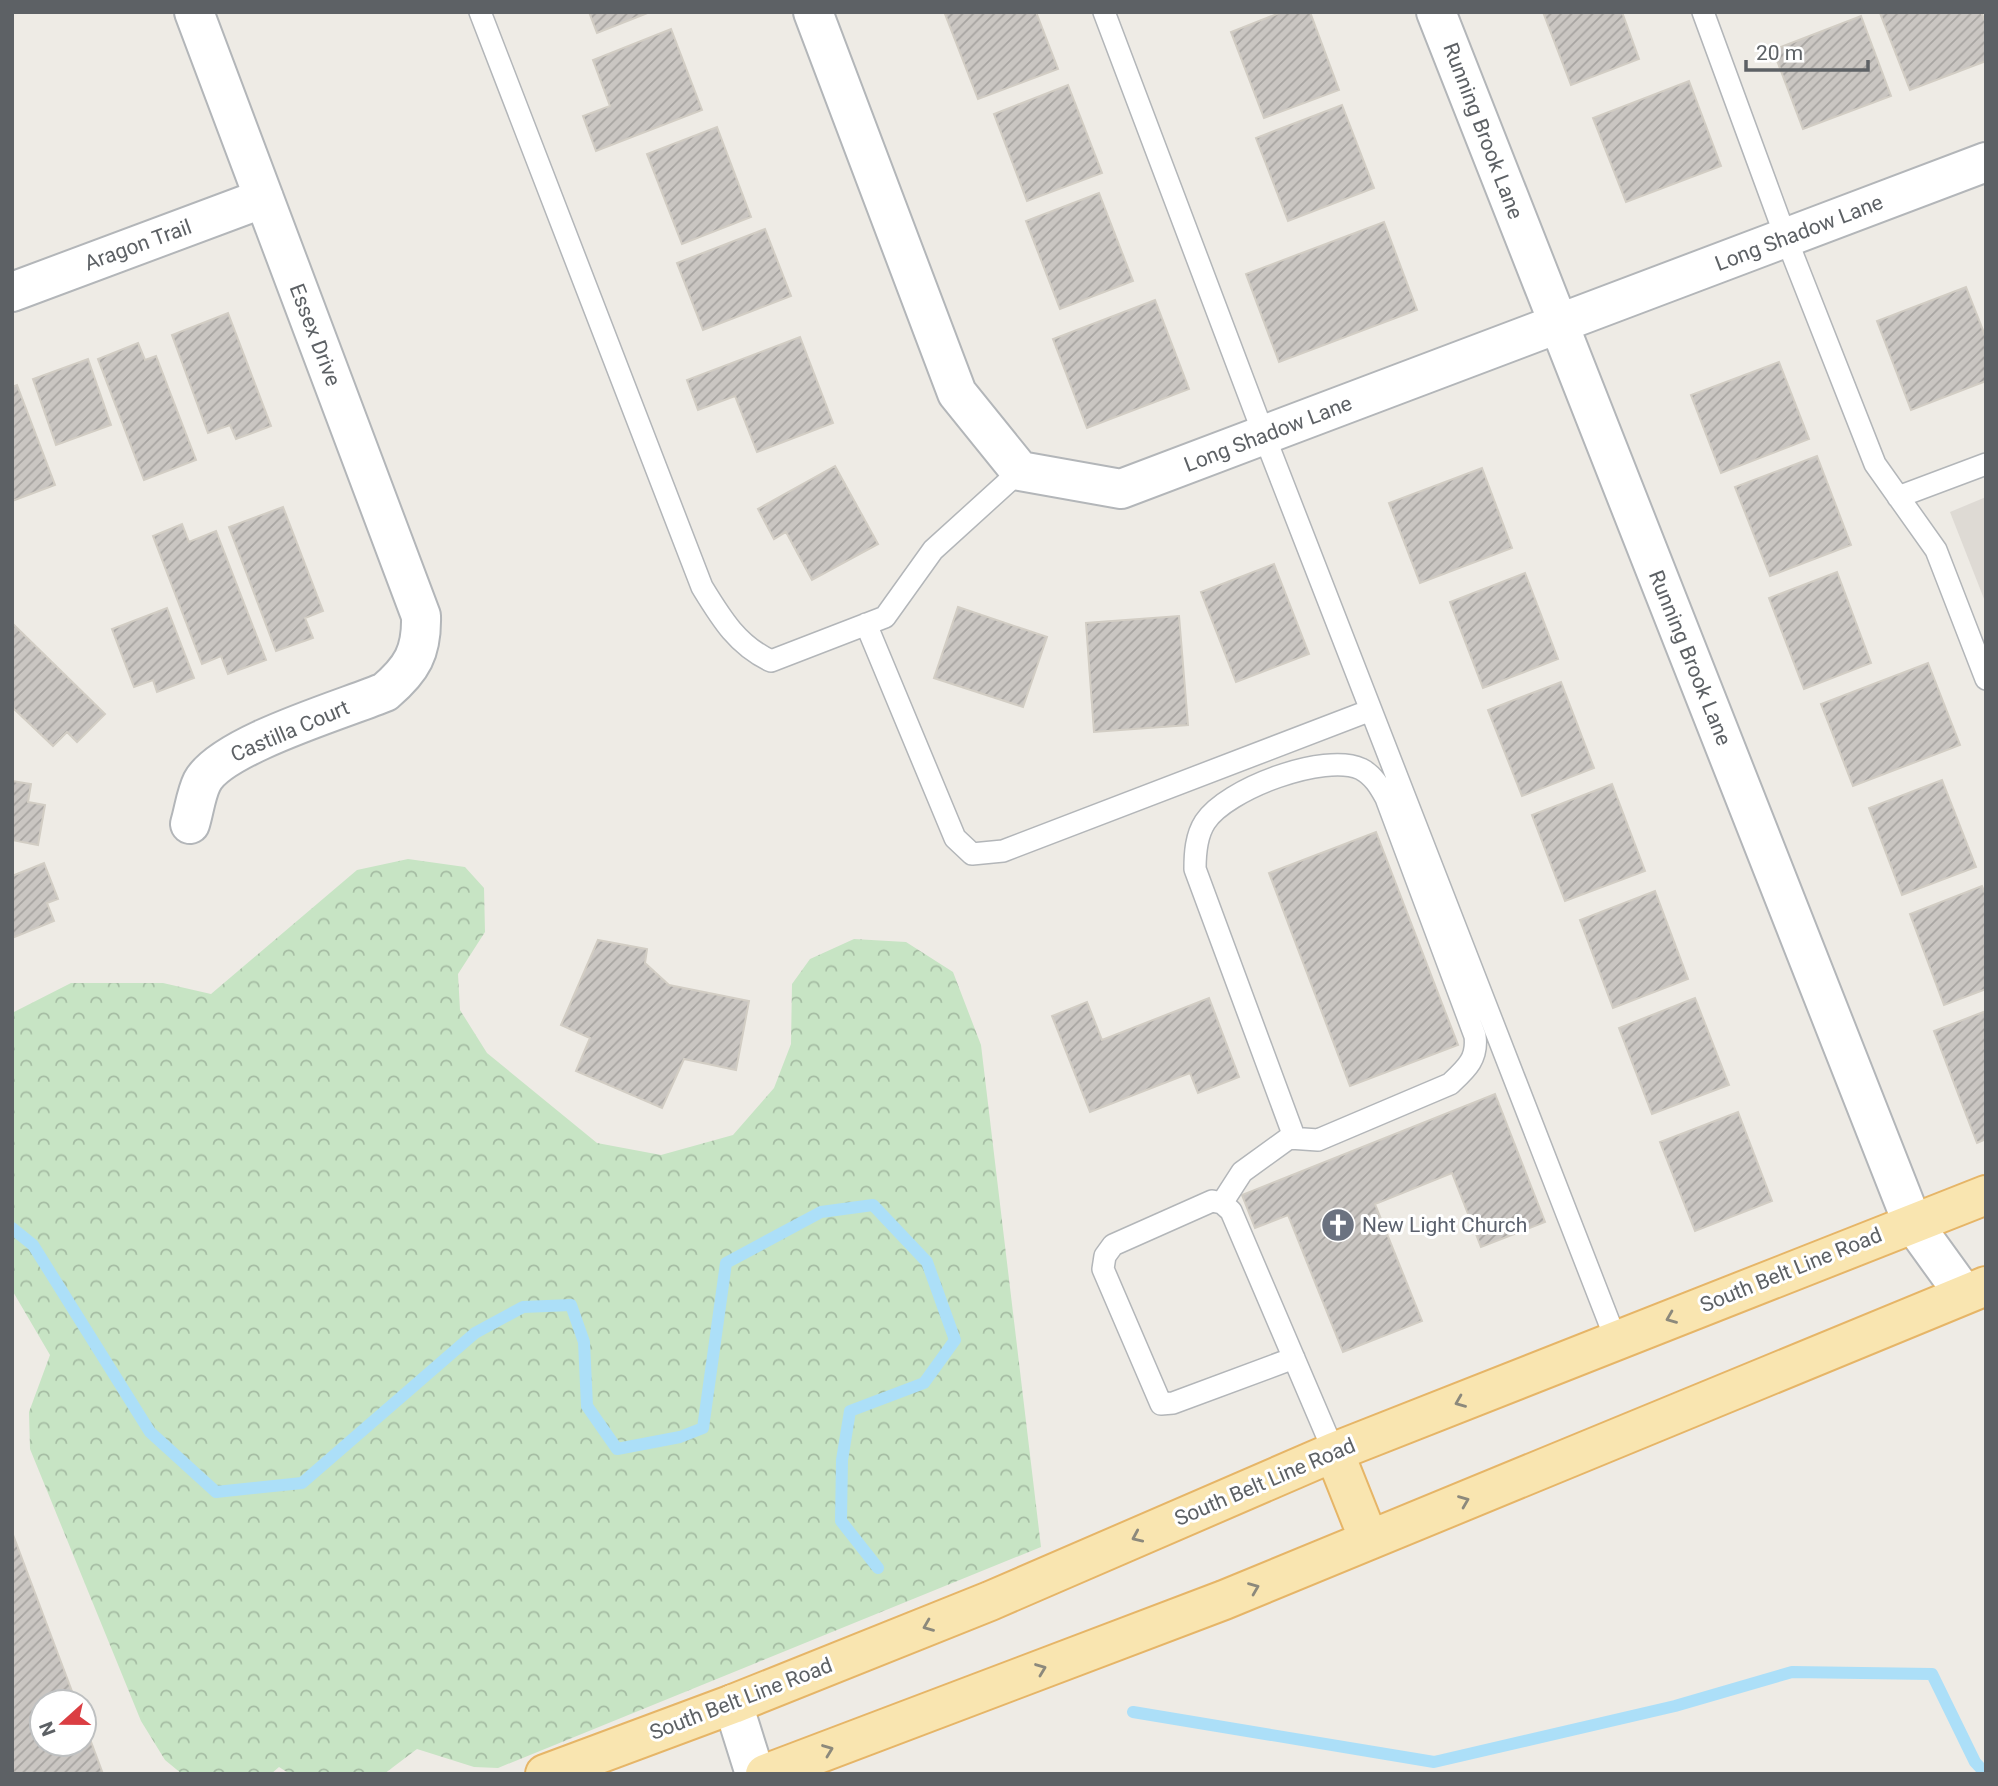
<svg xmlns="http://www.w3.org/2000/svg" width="1998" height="1786" font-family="Roboto,sans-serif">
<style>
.education{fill:#dedad4}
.forest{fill:url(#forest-crowns)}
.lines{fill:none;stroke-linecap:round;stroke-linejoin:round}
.stream{stroke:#acdff8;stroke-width:12}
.building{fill:url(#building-hatch);stroke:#d2cdc4;stroke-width:2}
.lane-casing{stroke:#b3b6b9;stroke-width:24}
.street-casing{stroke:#b3b6b9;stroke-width:42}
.primary-casing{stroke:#e6b567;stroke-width:42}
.lane{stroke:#fff;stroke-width:21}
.street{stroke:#fff;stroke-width:38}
.primary{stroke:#f9e5b0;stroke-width:38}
.oneway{stroke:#8c897c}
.labels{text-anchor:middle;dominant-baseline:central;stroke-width:6;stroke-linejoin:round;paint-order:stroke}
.street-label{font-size:21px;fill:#5d6165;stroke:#fff}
.worship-label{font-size:21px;fill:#5b616d;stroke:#fff;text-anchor:start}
</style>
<defs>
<pattern id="forest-crowns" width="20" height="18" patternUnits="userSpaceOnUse" patternTransform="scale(1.75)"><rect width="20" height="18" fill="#c7e4c4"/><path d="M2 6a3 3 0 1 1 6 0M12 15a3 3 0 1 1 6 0" fill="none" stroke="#a5bca3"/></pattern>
<pattern id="building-hatch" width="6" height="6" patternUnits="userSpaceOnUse" patternTransform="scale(1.75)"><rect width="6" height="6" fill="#cac6c2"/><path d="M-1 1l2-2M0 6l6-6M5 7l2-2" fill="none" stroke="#a7a4a1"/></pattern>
</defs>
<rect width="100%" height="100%" fill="#eeebe5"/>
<path class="education" d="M1986 497V604L1950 512Z"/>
<path class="forest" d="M408 859 465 867 484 888 485 932 458 974 460 1010 487 1053 597 1143 661 1155 733 1135 774 1088 791 1044 792 984 810 959 854 939 906 942 953 972 981 1045 1041 1547 498 1768 474 1767 417 1749 384 1774H290L279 1767 271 1774H182L165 1760 141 1721 30 1449 29 1412 50 1355 12 1290V1013L71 983H163L211 994 357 870Z"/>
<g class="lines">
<path class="stream" d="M12 1228 33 1245 150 1432 216 1492 302 1483 475 1333 523 1307 571 1305 584 1342 587 1406 617 1449 680 1437 703 1428 726 1263 821 1212 873 1205 927 1262 955 1340 924 1383 850 1411 842 1460 841 1521 878 1568
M1133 1712 1434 1762 1675 1706 1792 1672 1932 1674 1975 1762 1986 1774"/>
</g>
<path class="building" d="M589 12H650L597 33Z
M949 12H1036L1058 69 978 99 945 14Z
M1282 12H1310L1339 90 1264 118 1231 32Z
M1543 12H1622L1639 59 1571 85Z
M1981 12 1986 23V61L1910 90 1880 13Z
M1861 16 1891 96 1803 129 1773 50Z
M671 29 702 110 596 151 583 116 610 106 593 60Z
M1689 81 1721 166 1626 202 1593 118Z
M1068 85 1102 173 1027 201 994 114Z
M1342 105 1374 188 1288 221 1256 138Z
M717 127 751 217 682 244 647 154Z
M1099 193 1133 281 1060 309 1026 221Z
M1384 222 1417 310 1279 362 1246 274Z
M765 229 791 296 703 330 677 263Z
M1966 287 1986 338V381L1911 410 1877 321Z
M1155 300 1189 389 1087 428 1053 339Z
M228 313 271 426 236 439 230 425 208 433 172 335Z
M800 337 833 423 757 452 735 396 698 410 687 380Z
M138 343 145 360 156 356 196 460 144 480 98 359Z
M88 359 111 425 56 445 33 379Z
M1779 362 1809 439 1721 473 1691 395Z
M17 385 55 485 12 501V387Z
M1817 456 1851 545 1770 576 1735 487Z
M835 466 878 544 812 580 786 532 774 539 758 509Z
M1482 468 1512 548 1420 583 1389 503Z
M283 507 323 611 305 618 313 638 276 651 229 527Z
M182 524 189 542 216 531 266 660 228 674 221 656 202 664 153 536Z
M1274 564 1309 654 1236 682 1201 592Z
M1837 572 1871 663 1804 689 1769 598Z
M1525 573 1558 659 1483 688 1450 602Z
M958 607 1047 637 1023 707 934 678Z
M167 608 194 678 157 692 153 680 134 687 112 629Z
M1179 616 1188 725 1094 732 1086 623Z
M12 623 105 714 77 742 67 732 53 746 12 707Z
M1928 663 1960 745 1853 786 1821 704Z
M1561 682 1594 768 1522 796 1488 710Z
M1942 780 1976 867 1902 895 1869 808Z
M12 781 31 784 28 802 45 805 38 845 12 840Z
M1612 784 1645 871 1565 901 1532 815Z
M1376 832 1458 1045 1350 1086 1269 873Z
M44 863 58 899 47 903 54 921 12 938V876Z
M1982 886 1986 896V989L1944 1005 1910 914Z
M1655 891 1688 979 1613 1008 1580 920Z
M598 940 647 949 645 963 669 985 749 1001 736 1070 684 1059 662 1108 576 1071 590 1038 561 1025Z
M1209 998 1239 1077 1198 1093 1190 1073 1090 1112 1052 1016 1087 1002 1102 1040Z
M1695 998 1729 1085 1652 1114 1619 1028Z
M1986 1011V1139L1977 1143 1934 1031Z
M1495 1094 1545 1222 1481 1247 1452 1173 1375 1204 1422 1321 1343 1352 1288 1215 1255 1228 1242 1195Z
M1738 1112 1772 1201 1695 1231 1660 1142Z
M12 1532 76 1702H42V1744H84V1723L103 1774H12Z"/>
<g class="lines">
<g class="lane-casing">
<path id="lane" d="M480 12 702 587C721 618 737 645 771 661L885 617 933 550 1020 471
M1104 12 1264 435 1616 1340
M1703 12 1786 238 1875 464 1936 550 1986 679
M1898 497 1986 464
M866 624 955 838 972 854 1003 851 1371 710
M1222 1203 1242 1172 1289 1138 1292 1131 1195 869C1195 853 1196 836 1205 822 1226 789 1325 752 1361 769 1373 775 1380 787 1386 798L1475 1036C1478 1059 1466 1069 1450 1084L1318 1140 1289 1138
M1294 1358 1173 1403 1161 1404 1103 1269 1105 1256 1113 1245 1212 1201 1222 1203 1231 1211 1334 1452"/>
</g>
<g class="street-casing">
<path id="street" d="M813 12 957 393 1020 471 1121 489 1986 162
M1436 12 1912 1222 1964 1294
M12 292 264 198
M190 824C194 811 196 794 202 782 221 745 344 709 385 692 412 669 422 652 421 616L194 12
M733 1704 755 1774"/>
</g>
<g class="primary-casing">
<path id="primary" d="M1334 1452 1369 1540
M545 1774 733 1704 990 1601 1334 1452 1986 1195
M765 1774 1224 1600 1986 1286"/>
</g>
<use href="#lane" class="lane"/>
<use href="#street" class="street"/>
<use href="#primary" class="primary"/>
</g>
<defs><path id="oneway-chevron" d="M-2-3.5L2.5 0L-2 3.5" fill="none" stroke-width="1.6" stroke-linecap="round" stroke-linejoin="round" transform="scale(1.75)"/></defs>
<g class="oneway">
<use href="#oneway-chevron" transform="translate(1671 1318) rotate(158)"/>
<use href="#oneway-chevron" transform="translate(1460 1402) rotate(158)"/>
<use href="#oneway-chevron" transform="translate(1464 1501) rotate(-22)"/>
<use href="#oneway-chevron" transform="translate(1137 1537) rotate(156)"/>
<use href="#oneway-chevron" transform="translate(1254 1588) rotate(-22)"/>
<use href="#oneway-chevron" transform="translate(928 1626) rotate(158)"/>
<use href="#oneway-chevron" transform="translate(1041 1669) rotate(-21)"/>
<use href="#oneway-chevron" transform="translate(828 1750) rotate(-21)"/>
</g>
<defs>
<g id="church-disc" transform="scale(1.75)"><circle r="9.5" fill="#6b7280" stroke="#fff"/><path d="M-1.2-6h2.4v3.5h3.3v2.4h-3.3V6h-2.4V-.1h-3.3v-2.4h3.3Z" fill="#fff"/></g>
</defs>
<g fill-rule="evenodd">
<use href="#church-disc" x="1338" y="1225"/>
</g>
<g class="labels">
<g class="street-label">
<text transform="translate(1483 131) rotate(69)">Running Brook Lane</text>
<text transform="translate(1799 233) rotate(-21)">Long Shadow Lane</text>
<text transform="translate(138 245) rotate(-20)">Aragon Trail</text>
<text transform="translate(315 335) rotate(69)">Essex Drive</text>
<text transform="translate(1268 434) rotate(-21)">Long Shadow Lane</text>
<text transform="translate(1690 658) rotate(68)">Running Brook Lane</text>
<text transform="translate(290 731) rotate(-23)">Castilla Court</text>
<text transform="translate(1791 1270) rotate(-22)">South Belt Line Road</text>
<text transform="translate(1265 1482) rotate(-23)">South Belt Line Road</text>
<text transform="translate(741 1699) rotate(-21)">South Belt Line Road</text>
</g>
<g class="worship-label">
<text x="1362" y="1225">New Light Church</text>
</g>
</g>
<rect width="1998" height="1786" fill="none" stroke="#5d6165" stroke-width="28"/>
<g transform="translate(63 1723) rotate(249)"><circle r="33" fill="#ffffff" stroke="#bec0c1" stroke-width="2"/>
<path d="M0-5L12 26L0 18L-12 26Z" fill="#db3e43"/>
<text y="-10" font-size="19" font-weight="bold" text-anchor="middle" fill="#5d6165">N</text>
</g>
<path d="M1746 60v10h122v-10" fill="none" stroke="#5d6165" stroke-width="3.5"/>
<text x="1756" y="60" font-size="21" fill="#5d6165" stroke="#ffffff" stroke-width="5" paint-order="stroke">20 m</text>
</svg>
